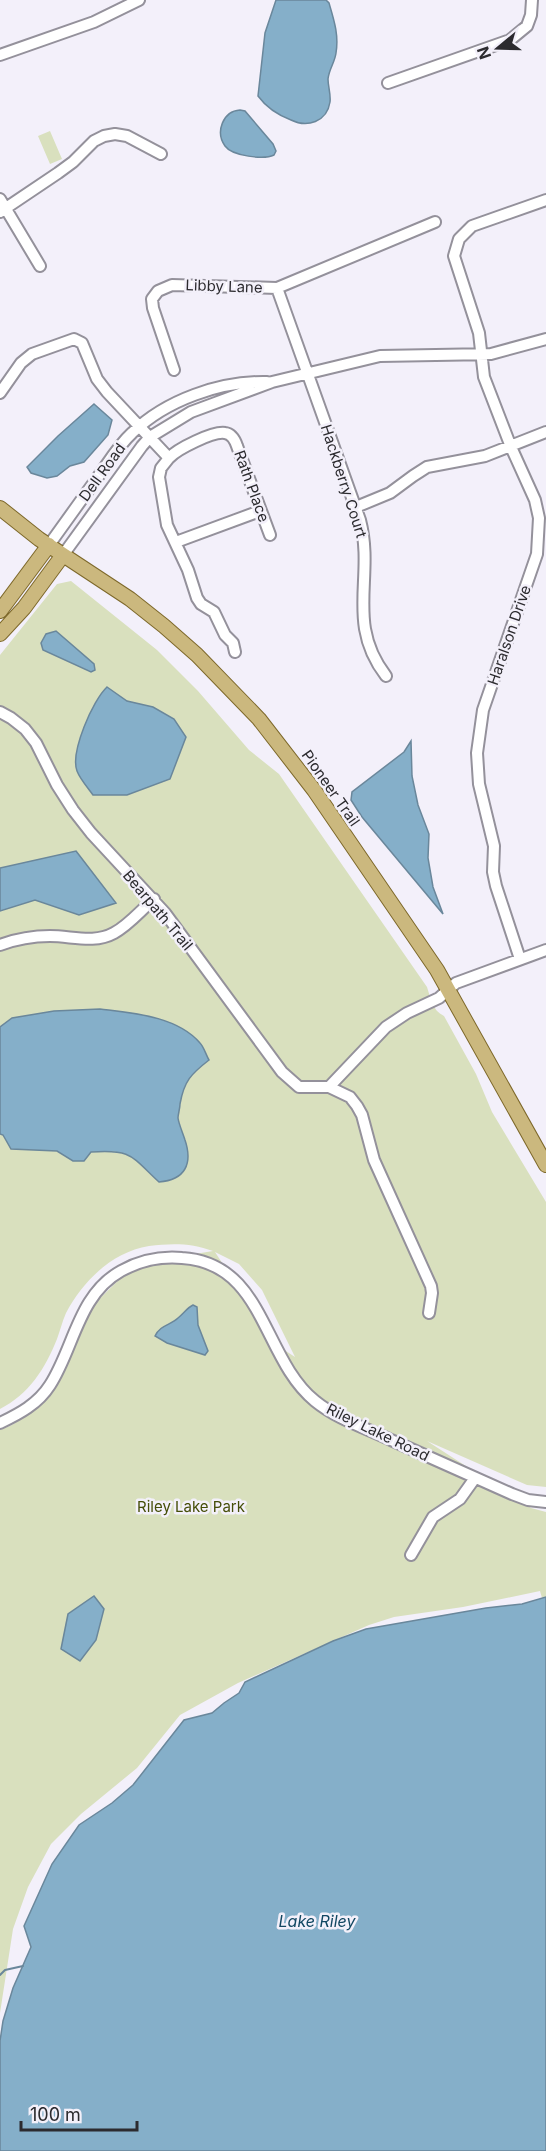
<svg xmlns="http://www.w3.org/2000/svg" width="546" height="2151" font-family="Inter,sans-serif">
<style>
.green{fill:#d9e0be;fill-rule:evenodd}
.water{fill:#85afc9;stroke:#6a879b;stroke-width:1.5}
.lines{fill:none;stroke-linecap:round;stroke-linejoin:round}
.stream{stroke:#6a879b;stroke-width:2}
.minor-casing{stroke:#94919b;stroke-width:14}
.major-casing{stroke:#7d682a;stroke-width:16}
.minor{stroke:#fff;stroke-width:10}
.major{stroke:#cbb87e;stroke-width:14}
.labels{text-anchor:middle;dominant-baseline:central;stroke-width:5;stroke-linejoin:round;paint-order:stroke}
.street-label{font-size:15px;fill:#2c2b2f;stroke:#f3f0fa}
.park-label{font-size:15px;fill:#454e08;stroke:#f3f0fa}
.water-label{font-size:16px;font-style:italic;fill:#124762;stroke:#f3f0fa}
</style>
<rect width="100%" height="100%" fill="#f3f0fa"/>
<path class="green" d="M50 131 62 159 50 164 38 136Z
M71 581 157 650 198 691 249 750 279 774 427 987C431 999 432 1010 444 1016L476 1074 492 1112 546 1202V1487L527 1485 427 1441 531 1508 546 1512V1597L542 1598 540 1591 463 1607 394 1617 369 1625 238 1683 180 1715 137 1768 81 1814 51 1844 28 1887 13 1929 0 2013V1430L12 1425 36 1409 59 1382 83 1315 135 1264 213 1251C192 1243 172 1243 149 1246 112 1252 83 1281 66 1313 62 1322 60 1331 57 1339 45 1369 29 1394 0 1409V655L57 584ZM215 1252 239 1264 262 1290 295 1357 275 1344Z"/>
<path class="water" d="M276 0H326L329 3C334 20 339 35 336 53 335 62 329 69 328 79 328 87 331 94 330 102 327 122 307 128 291 120 278 115 266 107 258 96L265 33Z
M240 110 245 111 273 144 276 151 274 155C264 160 232 156 225 146 215 132 223 111 240 110Z
M94 404 112 420 108 435 84 462 70 466 57 476 47 478 31 473 27 467 58 436Z
M56 631 94 664 95 670 91 672 43 650 41 643 46 634Z
M107 687 127 701 153 707 174 719 186 737 170 779 127 795H93C88 788 80 779 77 771 70 752 93 700 107 687Z
M411 741 412 776 418 805 429 834 428 858 433 887 443 914 362 817 351 800 352 792 404 752Z
M76 851 116 903 79 915 35 900 0 911V868Z
M100 1009C132 1013 177 1016 200 1043 204 1047 206 1055 209 1060 191 1074 184 1081 180 1104 180 1109 178 1114 178 1118 179 1125 183 1133 185 1140 193 1164 185 1180 159 1182 131 1156 132 1149 91 1152L84 1161H73L57 1151 11 1149 3 1135 0 1134V1027L12 1018 54 1011Z
M193 1305 197 1307 198 1325 208 1351 205 1355 167 1343 155 1336C160 1325 171 1325 178 1318 184 1313 187 1308 193 1305Z
M94 1596 104 1609 96 1640 80 1661 61 1649 68 1614Z
M546 1597V2151H0V2041L3 2021 13 1988 31 1947 24 1926 52 1864 79 1825 112 1803 133 1785 184 1720 212 1713 224 1703 239 1693 245 1682 333 1641 366 1629 486 1608 522 1604Z"/>
<g class="lines">
<path class="stream" d="M0 1975 5 1970 23 1966"/>
<g class="minor-casing">
<path id="minor" d="M0 55 94 22 139 0
M388 83 510 40 527 26 531 15 532 0
M0 199 40 266
M0 212 58 173 73 162 94 141 104 136 115 134 127 136 161 154
M277 288 360 520C375 577 345 623 386 676
M174 370 153 308 152 299 158 291 172 285 277 288 435 222
M0 393 21 363 32 354 74 339 82 343 97 379 107 392 169 458 161 468 159 477 167 525 188 570 197 598 201 604 214 612 225 635 233 643 235 652
M169 458C177 449 213 431 225 433 232 434 235 440 237 446L270 535
M356 507 390 493 413 476 427 467 485 456 546 432
M176 542 260 511
M49 545C66 521 83 498 100 474 110 460 119 445 132 433 166 400 220 381 267 382
M63 555 142 446 150 437 191 412 272 382 380 356 491 354 546 339
M0 712 11 718 25 729 36 743 57 785 73 810 91 833 165 913 282 1072 299 1087H329L386 1027 407 1013 439 998 456 983 546 950
M0 945C16 939 33 936 50 936 72 936 94 944 114 933 129 925 141 910 154 899
M520 959 496 886 493 872 494 846 479 784 477 753 483 710 537 554 539 518 535 500 511 447 484 377 479 333 454 256 459 239 472 226 546 200
M329 1087 350 1097 357 1106 362 1115 374 1160 431 1286 432 1293 429 1313
M0 1423C19 1414 38 1404 50 1385 74 1348 78 1295 121 1271 139 1261 160 1256 182 1258 265 1263 262 1358 315 1401 337 1419 366 1428 391 1440 432 1458 472 1476 512 1494L528 1500 546 1502
M411 1555 433 1517 460 1499 475 1478"/>
</g>
<g class="major-casing">
<path id="major" d="M0 508 39 539 130 599 164 626 197 655 259 719 314 790 437 970 546 1165
M0 611 49 545
M0 634 24 608 63 555"/>
</g>
<use href="#minor" class="minor"/>
<use href="#major" class="major"/>
</g>
<g class="labels">
<g class="street-label">
<text transform="translate(224 286) rotate(2)">Libby Lane</text>
<text transform="translate(102 472) rotate(-54)">Dell Road</text>
<text transform="translate(344 481) rotate(72)">Hackberry Court</text>
<text transform="translate(252 486) rotate(70)">Rath Place</text>
<text transform="translate(509 635) rotate(-71)">Haralson Drive</text>
<text transform="translate(331 788) rotate(55)">Pioneer Trail</text>
<text transform="translate(158 910) rotate(50)">Bearpath Trail</text>
<text transform="translate(378 1432) rotate(26)">Riley Lake Road</text>
</g>
<g class="park-label">
<text x="191" y="1506">Riley Lake Park</text>
</g>
<g class="water-label">
<text x="317" y="1921">Lake Riley</text>
</g>
</g>
<g transform="translate(498 48) rotate(251)" stroke="#f3f0fa" stroke-width="4.5" paint-order="stroke">
<path d="M0-4.5L10 22L0 15L-10 22Z" fill="#2c2b2f"/>
<text y="-9" font-size="16" font-weight="bold" text-anchor="middle" fill="#2c2b2f">N</text>
</g>
<path d="M21 2121v9h116v-9" fill="none" stroke="#2c2b2f" stroke-width="3"/>
<text x="30" y="2121" font-size="18" fill="#2c2b2f" stroke="#f3f0fa" stroke-width="4.5" paint-order="stroke">100 m</text>
</svg>
